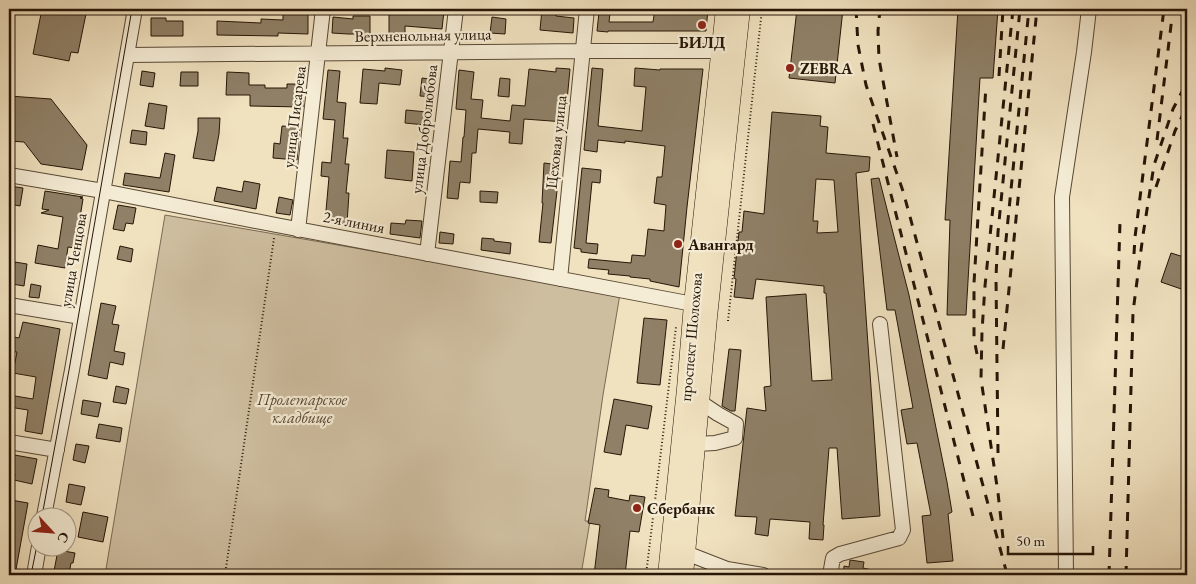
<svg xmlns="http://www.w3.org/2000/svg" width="1196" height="584" font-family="'EB Garamond',serif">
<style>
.green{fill:#cebea0;stroke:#7a6a54}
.building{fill:#8f8067;stroke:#261607;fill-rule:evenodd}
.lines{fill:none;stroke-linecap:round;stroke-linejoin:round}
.minor-casing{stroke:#584935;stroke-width:16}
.major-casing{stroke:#261607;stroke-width:19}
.path{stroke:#261607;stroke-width:2;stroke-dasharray:1 2.5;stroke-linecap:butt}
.minor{stroke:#f5ecd5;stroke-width:14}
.major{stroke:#f0e1bf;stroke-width:18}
.tram{stroke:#261607;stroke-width:1}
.rail{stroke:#261607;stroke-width:3;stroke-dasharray:9 9;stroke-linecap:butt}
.poi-dot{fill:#8f2418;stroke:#f5ecd5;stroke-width:2}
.labels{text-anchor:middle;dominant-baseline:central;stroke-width:4.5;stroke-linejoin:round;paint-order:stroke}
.street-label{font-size:16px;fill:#261607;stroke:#f5ecd5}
.poi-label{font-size:16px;font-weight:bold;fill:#261607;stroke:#f5ecd5;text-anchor:start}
.park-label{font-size:16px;font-style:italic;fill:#584835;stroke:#f5ecd5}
</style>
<rect width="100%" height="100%" fill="#f0e1bf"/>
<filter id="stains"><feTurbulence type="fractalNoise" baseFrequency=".004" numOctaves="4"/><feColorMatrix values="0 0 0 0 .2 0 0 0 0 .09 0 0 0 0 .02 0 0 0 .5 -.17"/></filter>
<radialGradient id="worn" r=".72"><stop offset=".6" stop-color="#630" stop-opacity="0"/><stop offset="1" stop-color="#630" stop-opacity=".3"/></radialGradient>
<path class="green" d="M165 215 620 294 603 395 585 521H590L581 575H105Z"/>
<path class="building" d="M42 9H87L78 53 71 52 69 61 33 54Z
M414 9 444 11 442 29 405 26V34H389V12H414Z
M542 9H557L556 16 574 18 573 33 540 30Z
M655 9H708L706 31H608V32L597 31 599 12 610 13 609 22H653Z
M797 9H843L835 83 789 78Z
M958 9H998L993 78H980L966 315H947L950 220H945Z
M283 13H308V34L278 33V36L217 35V21L261 23V19L283 20Z
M353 16H370V34H348L332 33 333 17 353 19Z
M492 17 506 19 505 34 490 33Z
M151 18H166V21H183V36H151Z
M385 68 402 70 400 85 379 83 377 104 360 103 363 69 385 71Z
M556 68 570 69 565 122 524 119 522 144 509 143 510 132 478 129 476 153H472L470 183 460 182 458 199 447 198 450 161 461 162 463 137H464L466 110 456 109 459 70 474 72 471 99 483 100 481 118 510 121 512 105 525 106 529 69 556 72Z
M592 68 603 69 598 126 642 131 646 87 634 86 635 68 660 70V69H703L687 207 679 287 650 281V279L630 277V276L608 274 609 270 588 268 589 259 631 263 632 255 645 256 648 229 664 231 666 205 654 203 657 177H662L665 146 625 141V143L598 140 597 152 584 150Z
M328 70 340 71 337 102 346 103 343 138H348L345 164H349L346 193H349L347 224 325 222 329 177 321 176 322 162 331 163 335 120 323 119Z
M142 71 155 73 153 87 140 85Z
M181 72H198V86H180Z
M227 72 249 73V85H265V88H287V84H303V107L250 106V95H226Z
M422 78 436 80 434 97 420 96Z
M500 78 510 79 509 97 498 96Z
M9 96 51 99 87 145 82 170 41 164 24 142 9 141Z
M149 103 167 106 164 129 145 126Z
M406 110 427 112 425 125 405 123Z
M772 112 821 116 820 126 828 127 826 153 870 157 869 171 856 173 880 516 842 519 837 448H829L823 525H824L823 540 809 539 810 522 770 519 768 536 755 534 757 517 735 516 747 408 766 411 764 387 771 386 766 297 806 294 812 381 832 380 826 293H824V286L756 279 753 299 734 297 736 279 734 278 739 232H742L744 211 764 214ZM816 179 834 180 838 232 817 233 818 221H813Z
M198 118H220L219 134 214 161 193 158 198 131Z
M282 126 300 127 297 160 273 158 274 143 280 144Z
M132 130 147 132 146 145 130 143Z
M387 150 414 152 412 181 385 178Z
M165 153 175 155 169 192 123 185 125 173 160 178Z
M544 163 560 165 551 243 539 242 543 203H542Z
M582 168 601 170 600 183 592 182 586 243 598 244 597 254 581 252V249L574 248Z
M879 178 909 295 947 482 952 512 948 514 953 561 927 563 922 516 931 515 917 443 907 444 901 410 913 408 895 310H887L871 179Z
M244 181 260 184 256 209 214 201 217 187 242 192Z
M10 186 23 188 20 206 9 204Z
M45 191 83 197 80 198 83 199 75 248 68 247 65 268 35 263 38 245 58 249 63 217 41 213 49 210 42 209Z
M480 191 498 192 497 203 480 202Z
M279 197 293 200 290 215 276 213Z
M118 205 136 208 133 224 126 223 124 231 113 229Z
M406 220 422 221 420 238 390 234 391 223 405 224Z
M440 232 454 234 453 244 439 243Z
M482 238 494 239V241L511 243 510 254 481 250Z
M120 246 133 249 131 262 117 259Z
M1171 253 1187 258V291L1161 282Z
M15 262 27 264 24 286 12 284Z
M31 284 41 286 39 298 29 297Z
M101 303 116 306 112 324 119 325 114 351 125 353 123 365 110 362 107 379 88 375Z
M644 318 667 320 660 385 637 383Z
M23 322 60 329 42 434 25 431 28 410 9 407V395L33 399 36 377 13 373 17 352 9 351V336L19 338Z
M729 349 741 350 735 411H731L722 406Z
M116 386 129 389 126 404 113 402Z
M614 399 652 406 648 429 626 425 621 455 604 452Z
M83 400 101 403 98 417 81 414Z
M99 424 122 428 120 442 96 438Z
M76 444 89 446 85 463 73 460Z
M9 454 37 459 32 484 14 480 15 474 9 473Z
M69 484 85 487 81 505 66 502Z
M595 488 609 490 608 497 629 501 630 495 645 497 639 532 630 531 625 575H594L600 525 588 523Z
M11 500 28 503 15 575H9V515Z
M83 512 108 517 103 542 78 537Z
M58 550 75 553 73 563H71L69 574 54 571Z
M850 560 864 562 863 568 872 570 871 575H843L844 566 849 567Z"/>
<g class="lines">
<g class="minor-casing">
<path id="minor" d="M127 55 583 51H720
M9 175 103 191 276 225 693 304
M298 230 323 9
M427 254 456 9
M560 279 587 9
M9 305 81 317
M9 442 57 450
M696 444 715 443 735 438 736 424 718 414 700 402
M44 516 72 370 135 9
M686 553 727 569 726 575
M727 569 763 575
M34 575 39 546
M830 575 833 558 840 554 899 538 903 530 880 324
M1066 575 1062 197 1084 52 1089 9"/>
</g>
<g class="major-casing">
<path id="major" d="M667 575 686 389 693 304 725 9
M684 575 708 317 741 9"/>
</g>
<path class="path" d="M728 321 762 9
M225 575 274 238
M646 575 676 327"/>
<use href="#minor" class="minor"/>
<use href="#major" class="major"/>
<path class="tram" d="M42 516 69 370 132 9
M31 575 38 540"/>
<path class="rail" d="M856 9 858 45 866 85 903 191 1007 574
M880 9 878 31 879 59 897 157
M999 76 1003 9
M873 124 973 516
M1157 140 1173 9
M1156 187 1175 131 1187 106
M1134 254 1135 237 1164 9
M1004 260 1029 9
M1003 349 1037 9
M977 354 974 339V283L986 85
M998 453 996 277 998 232 1020 9
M1003 538 998 493 981 379 982 331 985 286 1013 9
M1109 575 1120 222
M1126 575 1133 312 1143 235 1154 165 1173 109 1187 82"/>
</g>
<g class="poi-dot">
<circle cx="702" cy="25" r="5"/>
<circle cx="790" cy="68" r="5"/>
<circle cx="678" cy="244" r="5"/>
<circle cx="637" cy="508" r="5"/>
</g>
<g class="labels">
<g class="street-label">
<text transform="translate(423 35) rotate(-1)">Верхненольная улица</text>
<text transform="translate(294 117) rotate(-83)">улица Писарева</text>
<text transform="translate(424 129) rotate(-83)">улица Добролюбова</text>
<text transform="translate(556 142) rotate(-84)">Цеховая улица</text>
<text transform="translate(354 222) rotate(11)">2-я линия</text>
<text transform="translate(73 260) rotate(-80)">улица Ченцова</text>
<text transform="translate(691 337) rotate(-85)">проспект Шолохова</text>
</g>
<g class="poi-label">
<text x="702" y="42" text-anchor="middle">БИЛД</text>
<text x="800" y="68">ZEBRA</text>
<text x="688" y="244">Авангард</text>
<text x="647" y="508">Сбербанк</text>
</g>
<g class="park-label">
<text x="302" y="399">Пролетарское<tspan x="302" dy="18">кладбище</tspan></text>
</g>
</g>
<rect width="1196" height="584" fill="none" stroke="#f0e1bf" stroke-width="30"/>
<rect x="10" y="10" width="1176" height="564" fill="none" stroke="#261607" stroke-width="2.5"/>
<rect x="15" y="15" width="1166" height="554" fill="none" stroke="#261607"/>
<g transform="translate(52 532) rotate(116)"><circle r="24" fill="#f5ecd5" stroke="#a29683"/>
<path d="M0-4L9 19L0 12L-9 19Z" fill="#8f2418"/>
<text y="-8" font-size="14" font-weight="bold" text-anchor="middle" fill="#261607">С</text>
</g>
<path d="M1008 546v8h85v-8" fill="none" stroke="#261607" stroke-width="2.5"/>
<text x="1016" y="546" font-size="15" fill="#261607" stroke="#f5ecd5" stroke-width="4" paint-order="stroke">50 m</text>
<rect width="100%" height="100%" filter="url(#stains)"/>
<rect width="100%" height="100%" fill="url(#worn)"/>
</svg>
